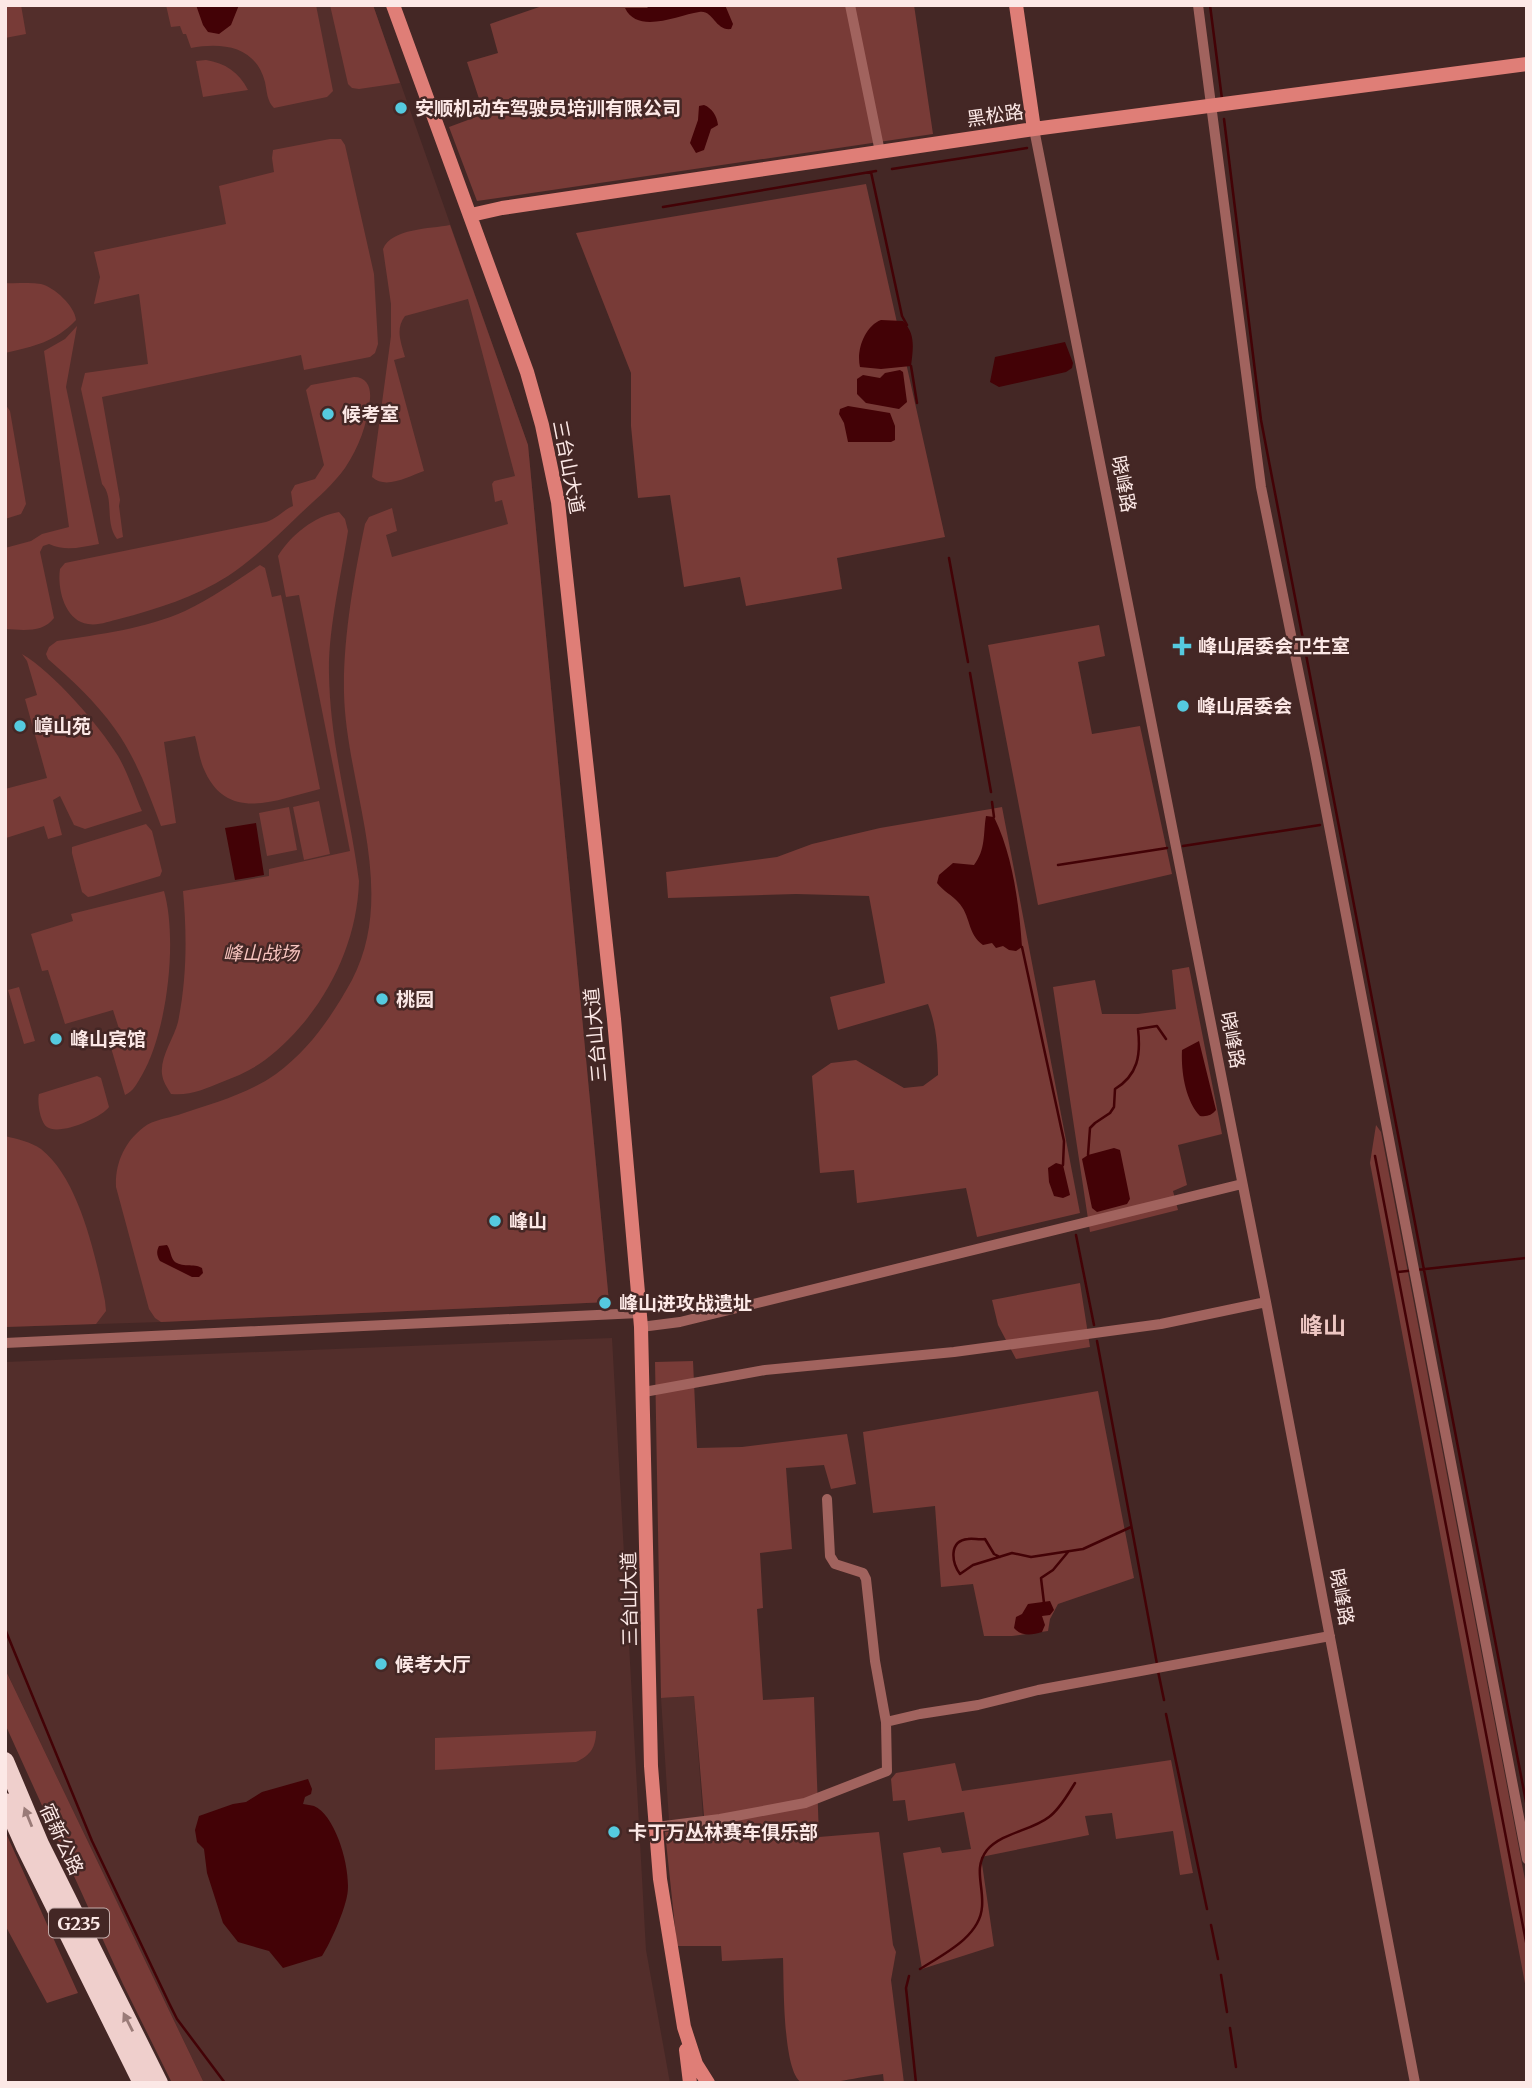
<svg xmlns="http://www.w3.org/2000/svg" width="1532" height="2088" font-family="Merriweather,'Noto Sans SC',serif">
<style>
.built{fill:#532e2b}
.green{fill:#783b37}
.water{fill:#430206}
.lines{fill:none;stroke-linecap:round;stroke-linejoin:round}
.stream{stroke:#430206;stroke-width:2.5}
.street{stroke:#a1635e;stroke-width:10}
.secondary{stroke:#df7e77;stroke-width:14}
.highway{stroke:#efcfcc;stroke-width:18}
.oneway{fill:#9a7b78}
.poi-dot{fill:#55cadf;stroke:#442725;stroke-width:2.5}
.labels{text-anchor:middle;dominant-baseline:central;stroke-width:5;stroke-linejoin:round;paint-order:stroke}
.shield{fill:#442725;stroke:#c5aeac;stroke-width:2}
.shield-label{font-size:18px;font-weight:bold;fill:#fce8e6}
.poi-label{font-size:19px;font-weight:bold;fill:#fce8e6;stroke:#442725;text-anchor:start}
.street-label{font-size:19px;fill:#fce8e6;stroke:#442725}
.park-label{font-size:19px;font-style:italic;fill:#f7c4bf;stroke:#442725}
.quarter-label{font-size:23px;font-weight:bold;fill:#edc6c2;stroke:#442725}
</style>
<rect width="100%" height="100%" fill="#442725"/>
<path class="built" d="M5 5H373L528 445 609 1302 161 1322 5 1327Z
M612 1338 646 1950 670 2083H204L5 1669V1362Z
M694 1696 703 1817 669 1820 661 1698Z"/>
<path class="green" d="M5 5H21L26 34 5 38Z
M166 5H316L333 91 327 97 274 108C267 101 267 92 265 82 256 46 222 42 191 48L186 34H183L180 26 171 27Z
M330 5H373L400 83 359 89 352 88 348 84Z
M545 5H914L933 134 477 201 449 127 484 114 467 62 498 53 490 24Z
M206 60C225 63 239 72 248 90L203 97 196 61Z
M330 139H341L345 145 374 274 378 344 375 353 370 357 304 370 301 355 102 397 120 500 119 506 123 537 117 539C104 522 115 498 102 484L81 389 85 373 148 364 139 294 94 304 100 277 94 252 226 224 219 186 274 172 272 158 273 150Z
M866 184 945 537 837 558 842 589 746 606 740 577 684 587 670 495 638 498 631 426V373L576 233Z
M450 225 528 445 609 1302 161 1322 155 1318 149 1309 116 1187C115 1164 124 1142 144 1127 153 1120 168 1118 178 1115 211 1104 248 1094 276 1074 310 1049 332 1016 352 980 399 890 346 786 344 693 343 638 354 577 365 524L369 517 392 508 397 531 386 535 392 557 508 524 502 500 495 502 492 484 494 481 515 476 468 299 405 316C395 329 401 342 405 357L394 360 424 471C409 476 386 490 372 477L391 336V304L383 249C392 228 430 229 450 225Z
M5 283C17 284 29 282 41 284 54 287 75 306 76 320 55 342 35 346 5 353Z
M77 326 66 387 99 544C81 547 66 552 49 544L43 546 40 552 54 618C43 633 23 630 5 629V548L31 541 42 534 69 527 44 351 65 339Z
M354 377C367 377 371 387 370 399 367 425 359 447 345 468 332 486 316 499 300 514 277 536 255 558 228 576 195 597 157 609 119 619 110 621 98 626 88 624 65 621 57 589 60 569L65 563 266 522C277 519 283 510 293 506L291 492 295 485 315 479 324 465 306 390 311 385Z
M5 404 10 411 26 504 21 514 5 519Z
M339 512 345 519 348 531C341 576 328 630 329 674 330 744 350 812 359 881 357 950 320 1018 265 1060 252 1070 237 1076 222 1082 205 1089 190 1096 171 1094 167 1087 163 1082 162 1074 160 1057 174 1038 178 1022 187 978 187 934 183 891L269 876V869L350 851 299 595 286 597 278 556C291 535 314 516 339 512Z
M260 565 265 568 272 597 281 595 320 789C275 800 226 824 203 767 199 757 198 746 195 736L164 742 176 823 161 826C149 794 136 758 115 729 96 702 72 680 48 659L46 654 49 647 57 641C100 634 145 629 185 611 212 598 236 581 260 565Z
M1099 625 1105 656 1078 662 1092 734 1140 726 1172 874 1038 905 988 645Z
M22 654C53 672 99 725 118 756 128 773 134 793 142 811L85 829 74 825 60 796 53 800 62 835 48 839 44 826 6 838 5 789 47 778 25 699 37 695 27 661Z
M319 801 330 854 304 860 293 807Z
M289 807 297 850 267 856 259 813Z
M1002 807 1080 1213 977 1237 966 1188 857 1203 854 1170 820 1173 812 1076 831 1063 856 1060 904 1088 923 1086 938 1075C938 1050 937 1027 928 1004L838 1030 830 997 885 983 869 896 796 894 668 898 666 872 777 857 812 844 880 828Z
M146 824 152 831 162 871 160 876 93 896 88 897 82 892 72 853V847Z
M164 891C178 940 167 1032 142 1075 137 1083 134 1091 125 1095L109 1041 118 1038 121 1035 113 1010 65 1024 48 970 42 971 31 934 73 921 71 914Z
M1189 967 1222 1134 1178 1145 1187 1185 1173 1191 1178 1210 1090 1232 1053 987 1095 980 1102 1014H1138L1176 1009 1172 970Z
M19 987 35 1041 24 1044 8 990Z
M97 1076 101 1078 109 1107C101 1118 59 1136 47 1127 40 1122 37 1102 39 1094Z
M1376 1125 1381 1132 1527 1890V1994L1370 1163Z
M5 1136C17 1139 31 1142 41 1149 79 1179 95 1254 105 1301L106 1311 96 1324 5 1327Z
M1080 1283 1090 1347 1016 1359 998 1325 992 1300Z
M693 1361 697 1448 742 1447 847 1434 856 1484 831 1489 824 1465 786 1468 792 1549 760 1553 763 1608 757 1609 763 1700 814 1697 819 1837 879 1832 893 1945 896 1952 891 1980 904 2083H884L883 2074C864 2076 819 2087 803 2083 782 2077 784 1978 783 1958L722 1961 721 1946H677L665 1832 705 1828 694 1696 661 1698 655 1362Z
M1098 1391 1134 1578 1058 1604 1050 1619 1048 1631 1012 1636H984L973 1584 941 1587 935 1506 873 1513 863 1432Z
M5 1669 204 2083H172L123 1984 5 1724Z
M596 1731C596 1747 591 1755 576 1762L435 1770V1738Z
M1171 1760 1193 1873 1180 1875 1173 1831 1116 1839 1112 1813 1085 1816 1089 1835 981 1857 994 1946 922 1969 903 1853 940 1847 942 1853 971 1849 964 1812 908 1821 905 1800 893 1801 891 1779 896 1773 955 1763 962 1791Z
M5 1831 78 1993 47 2003 5 1925Z"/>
<path class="water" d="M196 5H239L231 25 219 34 208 32 203 25Z
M650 5H725L733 24 731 29C715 31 713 9 699 12 678 15 638 35 625 8H647Z
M704 105C712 108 717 116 718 125L711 129 704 150 696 153 690 143 698 120 699 106Z
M881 320 903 321C916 334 913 349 911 366L881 369 860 367C856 350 865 326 881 320Z
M1065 342 1073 363 1072 368 1066 372 999 387 990 382 995 357Z
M900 370 903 372 907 402 899 409 866 403 857 394V379L863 375 880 378 885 373Z
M848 406 890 413 895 426V440L891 442H848L844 423 839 414 840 409Z
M986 816 994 817C1013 856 1019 904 1022 947L1016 951 1009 950 1003 946 996 948 992 943 983 945C967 934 971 915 958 902 952 895 943 891 937 883L939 875 953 863 974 865C986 849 983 834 986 816Z
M256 823 264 875 235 880 225 828Z
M1199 1041 1216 1110C1212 1115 1207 1117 1200 1116 1185 1100 1181 1071 1182 1050Z
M1114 1148 1120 1150 1130 1199 1127 1204 1097 1212 1092 1208 1082 1159 1088 1155Z
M1056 1163 1063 1165 1070 1195 1063 1198 1054 1196 1049 1182 1048 1168Z
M167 1245C171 1250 170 1256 174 1261 181 1268 194 1263 202 1268L203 1273 199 1277H192L160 1261C157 1256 156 1252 159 1246Z
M1050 1601 1054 1610 1050 1615 1042 1616 1045 1625 1042 1632C1032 1635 1022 1637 1014 1628L1016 1617 1022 1614 1028 1604Z
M308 1779 312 1789 311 1794 305 1797 303 1804C307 1805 311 1805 314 1806 337 1816 352 1873 347 1896 344 1912 331 1942 322 1956L283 1968 269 1951 238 1942 223 1923 207 1873 204 1849 197 1842 195 1830 199 1816 233 1804 246 1802 262 1792Z"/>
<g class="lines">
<path class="stream" d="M1210 5 1222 99
M1224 119 1261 420 1527 1807
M892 169 1027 148
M871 172 902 316 907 325
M663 207 876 171
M911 366 917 403
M949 558 968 662
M970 673 991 792
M992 802 994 817
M1183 846 1320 825
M1058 865 1167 848
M1022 947 1064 1141 1063 1165
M1088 1155 1090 1128 1095 1123 1110 1113 1114 1107 1115 1089C1138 1075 1141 1055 1138 1029L1157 1026 1166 1039
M1375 1156 1527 1947
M1076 1235 1094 1325
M1398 1272 1527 1258
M1097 1341 1157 1664
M1000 1557 994 1554 985 1539C979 1540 973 1538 968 1539 948 1541 952 1563 960 1574L973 1565 1012 1553 1031 1557 1083 1549 1131 1527
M1044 1603 1041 1578 1053 1570 1068 1552
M5 1629 92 1841 169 2003 177 2019 225 2083
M1158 1671 1164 1700
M1166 1714 1207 1909
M1211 1925 1218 1959
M920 1969C942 1955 980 1937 982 1907 984 1886 973 1868 987 1850 1003 1832 1031 1831 1049 1817 1060 1809 1068 1794 1075 1783
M1221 1975 1227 2012
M909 1976 906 1988 916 2083
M1230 2028 1236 2067"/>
<path class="street" d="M850 5 880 152
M1198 5 1261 487 1315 753 1527 1859
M1034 129 1266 1302 1415 2083
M641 1327 680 1322 1242 1184
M5 1343 639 1313
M644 1392 765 1370 954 1352 1161 1324 1266 1302
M886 1722 920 1714 978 1705 1038 1690 1330 1636
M656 1827 720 1819 805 1803 887 1771 886 1722 875 1661 866 1579 863 1573 835 1564 830 1556 827 1499"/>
<path class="secondary" d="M393 5 527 372 542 425 558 502 614 1019 641 1327 651 1766 660 1879 684 2027 696 2064 708 2083
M1016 5 1034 129
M471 215 502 208 1034 129 1527 64
M686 2050 690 2083"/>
<path class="highway" d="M5 1761 40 1844 159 2083
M5 1802 25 1847 142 2083"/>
</g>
<defs><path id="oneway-solid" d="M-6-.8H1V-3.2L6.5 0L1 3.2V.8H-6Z" transform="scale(1.75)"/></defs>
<g class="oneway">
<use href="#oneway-solid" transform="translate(28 1817) rotate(-112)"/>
<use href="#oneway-solid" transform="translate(128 2022) rotate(-117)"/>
</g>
<g class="poi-dot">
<circle cx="401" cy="108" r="7"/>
<circle cx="328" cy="414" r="7"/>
<path d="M1178.5 635.5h7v7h7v7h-7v7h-7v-7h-7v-7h7z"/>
<circle cx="1183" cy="706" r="7"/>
<circle cx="20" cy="726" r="7"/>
<circle cx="382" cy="999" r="7"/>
<circle cx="56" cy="1039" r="7"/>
<circle cx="495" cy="1221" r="7"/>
<circle cx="605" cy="1303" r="7"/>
<circle cx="381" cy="1664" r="7"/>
<circle cx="614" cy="1832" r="7"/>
</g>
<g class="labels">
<rect class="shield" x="49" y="1908.5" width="60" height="29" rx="5"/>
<g class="shield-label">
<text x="79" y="1923">G235</text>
</g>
<g class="poi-label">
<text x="415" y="108">安顺机动车驾驶员培训有限公司</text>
<text x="342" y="414">候考室</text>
<text x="1198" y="646">峰山居委会卫生室</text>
<text x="1197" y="706">峰山居委会</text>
<text x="34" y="726">嶂山苑</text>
<text x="396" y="999">桃园</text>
<text x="70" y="1039">峰山宾馆</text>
<text x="509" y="1221">峰山</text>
<text x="619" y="1303">峰山进攻战遗址</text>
<text x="395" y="1664">候考大厅</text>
<text x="628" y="1832">卡丁万丛林赛车俱乐部</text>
</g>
<g class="street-label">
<text transform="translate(995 115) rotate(-8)">黑松路</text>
<text transform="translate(569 467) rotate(79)">三台山大道</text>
<text transform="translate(1124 484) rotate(79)">晓峰路</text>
<text transform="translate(595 1035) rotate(-95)">三台山大道</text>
<text transform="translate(1233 1040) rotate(79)">晓峰路</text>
<text transform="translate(1342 1597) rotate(79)">晓峰路</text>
<text transform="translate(629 1599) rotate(-91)">三台山大道</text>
<text transform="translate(62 1839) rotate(65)">宿新公路</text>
</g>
<g class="park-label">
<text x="261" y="953">峰山战场</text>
</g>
<g class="quarter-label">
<text x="1323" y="1325">峰山</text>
</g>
</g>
<rect width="1532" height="2088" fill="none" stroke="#fce8e6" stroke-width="14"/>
</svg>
